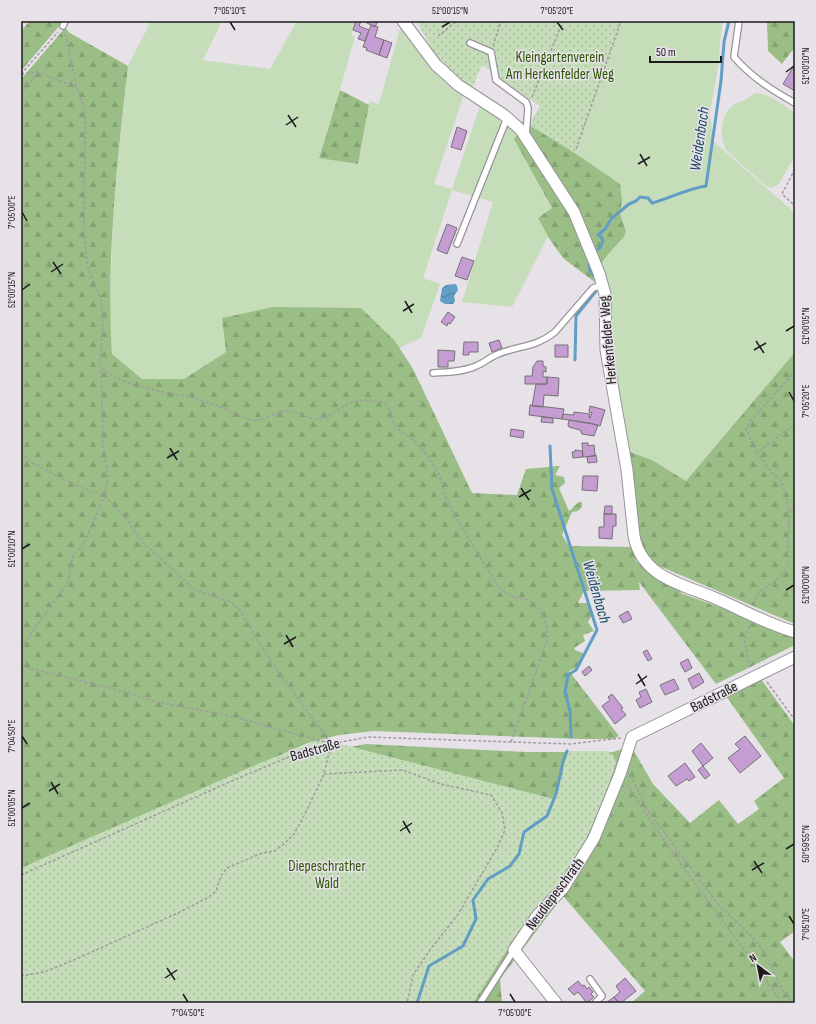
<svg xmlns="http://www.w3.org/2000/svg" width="816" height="1024" font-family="'Sofia Sans Condensed',sans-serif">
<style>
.grass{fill:#c6ddb9}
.forest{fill:url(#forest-firs)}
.park{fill:url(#park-dots)}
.water{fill:url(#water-waves)}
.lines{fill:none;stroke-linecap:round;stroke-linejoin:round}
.stream{stroke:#619dc5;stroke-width:3}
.building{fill:#c59dd2;stroke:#757277}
.service-casing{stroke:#979398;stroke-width:8}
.minor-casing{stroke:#979398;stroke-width:13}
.path{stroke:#a09ca1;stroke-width:1.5;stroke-dasharray:3 2;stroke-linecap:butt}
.service{stroke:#fff;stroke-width:5.5}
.minor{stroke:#fff;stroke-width:11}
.ticks{fill:none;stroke:#1d1b1d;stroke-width:1.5}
.labels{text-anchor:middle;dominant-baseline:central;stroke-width:3;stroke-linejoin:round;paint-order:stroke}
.park-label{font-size:15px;fill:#2c5705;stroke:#e6e2e8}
.street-label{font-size:15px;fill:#1d1b1d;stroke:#e6e2e8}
.water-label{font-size:16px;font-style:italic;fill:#194864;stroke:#e6e2e8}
.neatline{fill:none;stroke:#1d1b1d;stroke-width:1.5}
.ticks-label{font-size:10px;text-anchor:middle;fill:#1d1b1d}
</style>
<defs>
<pattern id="forest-firs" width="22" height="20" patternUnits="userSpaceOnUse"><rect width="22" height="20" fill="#9abe86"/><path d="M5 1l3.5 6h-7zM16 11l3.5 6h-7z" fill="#84a373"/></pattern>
<pattern id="park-dots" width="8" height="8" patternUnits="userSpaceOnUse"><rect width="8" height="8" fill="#c6ddb9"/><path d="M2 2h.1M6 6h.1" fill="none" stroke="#aabd9f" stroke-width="1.8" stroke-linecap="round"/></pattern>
<pattern id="water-waves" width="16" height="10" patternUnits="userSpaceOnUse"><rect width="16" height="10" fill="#619dc5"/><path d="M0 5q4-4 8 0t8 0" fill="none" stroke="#4f7f9f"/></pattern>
</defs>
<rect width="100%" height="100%" fill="#e6e2e8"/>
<path class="grass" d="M151 21H222L203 60 270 69 297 21H356L351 35 355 36 340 90 319 157 358 164 370 101 379 104 401 25 464 94 434 184 452 189 481 103 519 132 542 191 552 208 538 218 548 236 512 307 462 302 493 202 452 190 423 278 440 284 421 338 399 348 395 341 226 352 184 379H142L112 354 110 315 113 208 128 66Z
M624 21H723L720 42 719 62 710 113 713 141 795 213V352L686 481 652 460 628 451C624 414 616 377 611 339 609 325 612 310 610 296 609 285 605 274 601 264L608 254 624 237 626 231 620 214 622 200 577 154Z
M756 93C770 94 783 105 795 113V156L778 185 771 188 766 186 726 150C719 136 720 115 733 105 737 102 741 102 745 100 749 97 751 95 756 93Z"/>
<path class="forest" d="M30 21H58L61 24 21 71V31Z
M767 21H795V47L782 64 768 51Z
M65 28 70 33 128 66C117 162 106 258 112 354L142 379H184L226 352 222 318 273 307 361 308 395 341 413 369 472 493 517 495 526 469 560 466 555 475 564 477 565 483 559 488 569 511 579 502H582V507L578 511 572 512 562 535 569 546 632 547 635 554 636 561 673 585 683 594 795 634V645L716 684 639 582 640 590 584 591 578 603H587C591 610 593 615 588 622L594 631 583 635 585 641 574 648 575 650 585 654 580 666 569 671 619 736 612 739H580L374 731 339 735 308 743 21 869V79Z
M340 90 369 105 358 164 319 158Z
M510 116C550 134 585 160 620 184L622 200 620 214 626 231 624 237 608 254 601 264Z
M519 132 570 212 583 244 581 246 596 272 599 285 564 259 550 240 538 218 552 208 514 139Z
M795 352V624L650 562 641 549 630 452 652 460 686 481Z
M761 679 795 726V931L780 942 795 962V1003H631L645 991 563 896 500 979 502 1003H21V882L309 755 366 744 526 752H613L631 746 653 784 690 823 719 800 738 824 759 809 754 801 784 778 726 696Z"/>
<path class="park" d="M417 21H624L577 154 529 125 540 106 482 65 471 91 432 55V50Z
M321 739 554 799 558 793V784L563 774V760L568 751H608C613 754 615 757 616 763L606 793 580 854 559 883 519 931 473 1003H21V868L260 763Z"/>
<path class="water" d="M455 284 457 286 458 290 454 296 455 301 453 304H445L440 301 442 288 446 285Z"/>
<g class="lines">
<path class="stream" d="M595 251 600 248 603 241 601 237 598 235 605 229 611 219 629 204 636 201 640 197 648 198 652 203C670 198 687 189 706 186L721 81 724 42 729 21
M589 263 590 271 595 277
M575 360 576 316 596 291
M550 446 552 489 597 630 576 670 568 675 565 692 570 711 571 737
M417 1003 429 966 463 946 476 919 473 900 488 879 510 866 519 854 524 832 547 816 556 794 563 762 567 751"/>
</g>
<path class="building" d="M356 21H361L359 26 369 30 365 41 358 39 361 33 353 30Z
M366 21H378L375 27 365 22Z
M371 25 378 27 375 37 384 40 379 55 366 50 367 48 363 47Z
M384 40 392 43 387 58 379 55Z
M795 64V91L783 84Z
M457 127 467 131 461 150 451 147Z
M447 224 457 228 447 254 437 250Z
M462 257 474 261 467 280 455 276Z
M448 312 455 317 450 324 448 323 447 326 441 322Z
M499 340 502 348 492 352 489 343Z
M464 342H478V352H469V355H463Z
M555 345H568V357H555Z
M438 350 455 351 454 361H448V367H438Z
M537 361H543V366L546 367V372L543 371V377H547V384H525V376H532L533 367Z
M547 377 559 378 558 396 544 395 543 407 532 406 536 384H547Z
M530 405 564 409 562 419 529 415Z
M590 406 605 410 600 426 590 423 562 419 563 414 574 415V412L590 414 589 418H590L592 413 589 412Z
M542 417 553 418V423L541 422Z
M569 420 598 425 594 436 582 434 580 430 569 427 568 425Z
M511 429 524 431 523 438 510 436Z
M582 443H588V446L594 445 595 456 583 457Z
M575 450 582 451 583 457 573 458 572 452H575Z
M596 455 597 462 588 463 587 457Z
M583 476H598L597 491 582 490Z
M605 506H612V514H604Z
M604 514H616V526H613L612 539 599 538V527H604Z
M628 611 632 619 623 623 619 616Z
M647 650 652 659 648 661 643 652Z
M688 659 692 668 685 672 680 663Z
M589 666 592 670 585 676 582 672Z
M699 673 704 682 693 689 688 679Z
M674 679 679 689 665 695 660 685Z
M646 689 652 702 640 708 636 700 641 697 639 692Z
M612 694 623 708 621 709 626 715 615 724 602 706 610 700 608 697Z
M745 736 761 756 740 773 728 758 740 749 735 744Z
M701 743 713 758 703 766 692 751Z
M685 763 695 777 689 781 687 779 676 786 668 776Z
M703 766 710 775 705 779 698 770Z
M625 978 636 991 621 1003H619L614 997 620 992 616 986Z
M578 981 582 986 584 985 587 989 589 987 593 992 591 994 594 997 587 1003 578 992 574 995 568 989Z
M614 997 619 1003H606Z"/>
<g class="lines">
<g class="service-casing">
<path id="service" d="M739 21 734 57C751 77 772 90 795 103
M63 26 65 21
M470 43 491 52 496 80 526 102 528 108 526 136
M457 244 507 118
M433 373C447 372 463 372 476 366 484 363 490 357 498 354 520 345 535 348 555 332L593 288 603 285
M590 979 602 996 595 1003
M480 1003 514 950"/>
</g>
<g class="minor-casing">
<path id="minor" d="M403 21 436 65 444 72 458 85 504 115 521 130 574 212 599 273 605 294 606 350 627 470 634 536C642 578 683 584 717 599 743 610 767 624 795 632
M556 1003 514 950 537 916 564 887 594 838 620 774 632 737 795 657"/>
</g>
<path class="path" d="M65 34 77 88 85 110 84 238 88 268 101 299 103 316 100 363C106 386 179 393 200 400 212 404 223 408 234 413 239 415 246 419 251 420 263 422 274 412 287 411 297 411 306 418 316 419 328 420 338 408 349 403 361 399 372 400 385 403L390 412 392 421 400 431 414 441 431 460 439 474 445 495 453 513 499 588C505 593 511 597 519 598 521 599 525 599 528 600 542 606 549 627 547 641L511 742
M438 36 457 21
M493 46 501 21
M21 74 58 32
M21 74 38 72 76 87
M21 93 38 73
M532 97 563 21
M576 149 621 21
M795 169 782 194 795 206
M21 452 31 462 73 484 104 496 124 515 140 540 195 590 229 601 239 609 268 657 331 744 324 774 304 816 294 834 285 843 275 851 262 853 227 868 221 876 216 891 209 897 180 912 74 960 44 972 21 976
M757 453 746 430 749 423 795 371
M789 510 785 492 781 481 771 471 757 453 791 427 795 426
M754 604 758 593 781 576 788 564 789 510 795 509
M749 626 744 640 749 662 751 668
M21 648 68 582 73 555 84 544 104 496 108 477 103 444 101 369
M21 666 129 693 157 702 226 715 329 743
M767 682 795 720
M324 774 402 770 441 784 491 795 502 813 505 830 497 848 457 916 432 947 413 975 407 1003
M631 775 646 808 717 903 757 942 767 957 782 989 793 1003
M627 784C674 860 731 929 782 1003
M21 875 234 780 310 748 368 737 570 744 621 738"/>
<use href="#service" class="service"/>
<use href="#minor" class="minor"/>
</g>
<path class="ticks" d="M230 22 235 30M557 22 563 30M442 27 450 22M786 72 794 66M288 115 296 127M286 125 298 117M640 154 647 166M638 164 650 157M22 212 27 221M53 262 61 274M51 272 63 264M22 290 30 284M405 301 412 313M403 311 414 304M786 331 794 326M756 341 764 353M754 350 766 343M789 392 794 401M170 448 177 460M167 458 179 451M521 488 529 500M519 497 531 490M22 549 30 544M786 590 794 585M286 635 293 647M284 644 296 637M638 674 645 686M636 684 647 676M22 736 27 744M51 782 58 794M49 791 60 784M22 808 30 803M403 821 410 833M400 831 412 823M786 849 794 844M754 861 762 873M752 870 764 863M789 916 794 924M167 968 175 980M165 978 177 970M183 994 188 1002M510 994 515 1002"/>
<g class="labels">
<g class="park-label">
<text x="560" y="57">Kleingartenverein<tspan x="560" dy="17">Am Herkenfelder Weg</tspan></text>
<text x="327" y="866">Diepeschrather<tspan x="327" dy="17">Wald</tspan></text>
</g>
<g class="street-label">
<text transform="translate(608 340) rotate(-95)">Herkenfelder Weg</text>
<text transform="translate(714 697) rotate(-27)">Badstraße</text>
<text transform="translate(315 750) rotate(-16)">Badstraße</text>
<text transform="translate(555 894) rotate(-53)">Neudiepeschrath</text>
</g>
<g class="water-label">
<text transform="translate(700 139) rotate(-82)">Weidenbach</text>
<text transform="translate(596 592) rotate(74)">Weidenbach</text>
</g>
</g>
<rect width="816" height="1024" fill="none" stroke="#e6e2e8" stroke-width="44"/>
<g transform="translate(758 966) rotate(328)" stroke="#e6e2e8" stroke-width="3" paint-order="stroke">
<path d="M0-3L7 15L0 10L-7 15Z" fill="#1d1b1d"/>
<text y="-6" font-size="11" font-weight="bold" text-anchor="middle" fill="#1d1b1d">N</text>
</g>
<path d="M650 56v6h71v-6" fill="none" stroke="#1d1b1d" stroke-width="2"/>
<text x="656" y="56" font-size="12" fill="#1d1b1d" stroke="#e6e2e8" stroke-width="3" paint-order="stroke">50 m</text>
<rect x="22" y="22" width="772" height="980" class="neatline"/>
<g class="ticks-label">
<text x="230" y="14">7°05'10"E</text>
<text x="450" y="14">51°00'15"N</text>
<text x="557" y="14">7°05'20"E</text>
<text transform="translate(805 66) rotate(-90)" y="4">51°00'10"N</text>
<text transform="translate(11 212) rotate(-90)" y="4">7°05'00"E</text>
<text transform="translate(11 290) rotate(-90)" y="4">51°00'15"N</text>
<text transform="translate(805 326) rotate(-90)" y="4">51°00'05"N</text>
<text transform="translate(805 401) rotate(-90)" y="4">7°05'20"E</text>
<text transform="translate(11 549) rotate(-90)" y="4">51°00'10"N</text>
<text transform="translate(805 585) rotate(-90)" y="4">51°00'00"N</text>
<text transform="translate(11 736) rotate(-90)" y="4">7°04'50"E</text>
<text transform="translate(11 808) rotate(-90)" y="4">51°00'05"N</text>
<text transform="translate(805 844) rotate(-90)" y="4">50°59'55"N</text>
<text transform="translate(805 924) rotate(-90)" y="4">7°05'10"E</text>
<text x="188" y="1016">7°04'50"E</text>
<text x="515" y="1016">7°05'00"E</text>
</g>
</svg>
